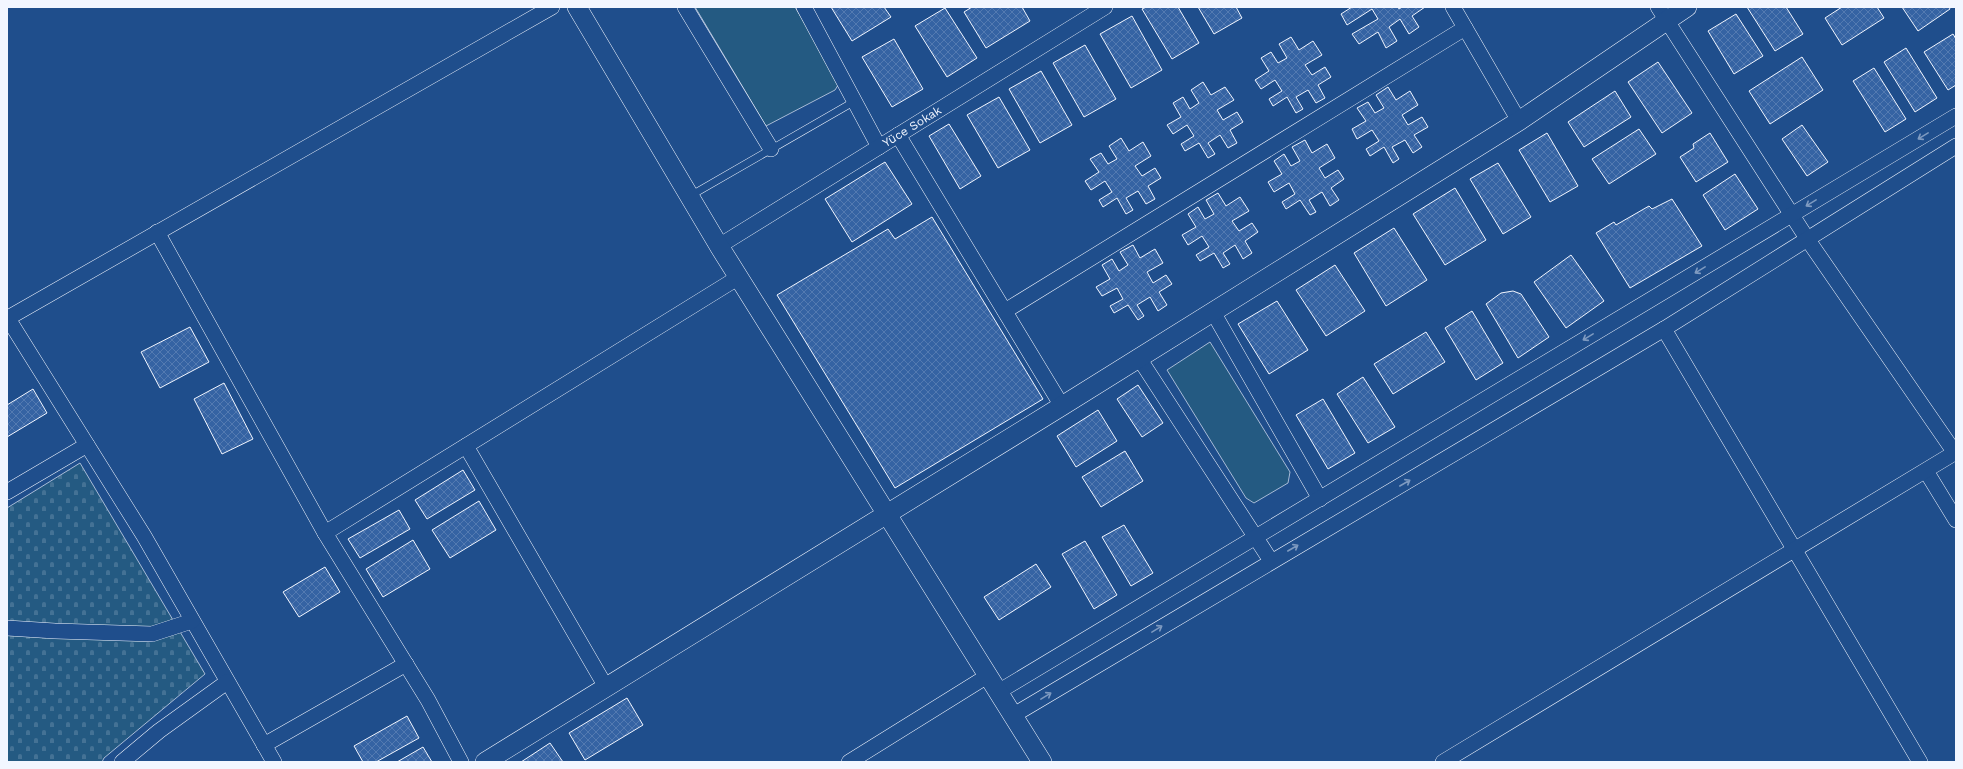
<svg xmlns="http://www.w3.org/2000/svg" width="1963" height="769" font-family="'Work Sans',sans-serif">
<style>
.cemetery{fill:url(#cemetery-stones);stroke:#a8bbd7}
.green{fill:#245a82;stroke:#a8bbd7}
.building{fill:url(#building-cross-hatch);stroke:#f2f6ff}
.lines{fill:none;stroke-linecap:round;stroke-linejoin:round}
.service-casing{stroke:#f2f6ff;stroke-width:8}
.minor-casing{stroke:#f2f6ff;stroke-width:16}
.tertiary-casing{stroke:#f2f6ff;stroke-width:20}
.service{stroke:#1f4e8c;stroke-width:7}
.minor{stroke:#1f4e8c;stroke-width:15}
.tertiary{stroke:#1f4e8c;stroke-width:19}
.oneway{stroke:#7e9ac0}
.labels{text-anchor:middle;dominant-baseline:central;stroke-width:3;stroke-linejoin:round;paint-order:stroke}
.street-label{font-size:12px;fill:#f2f6ff;stroke:#1f4e8c}
</style>
<defs>
<pattern id="cemetery-stones" width="16" height="16" patternUnits="userSpaceOnUse"><rect width="16" height="16" fill="#245a82"/><path d="M2 7V4a2 2 0 0 1 4 0v3zM10 15v-3a2 2 0 0 1 4 0v3z" fill="#447295"/></pattern>
<pattern id="building-cross-hatch" width="8" height="8" patternUnits="userSpaceOnUse"><rect width="8" height="8" fill="#3563a3"/><path d="M0 0l8 8M0 8l8-8" fill="none" stroke="#537ab1"/></pattern>
</defs>
<rect width="100%" height="100%" fill="#1f4e8c"/>
<path class="cemetery" d="M80 463 205 674 104 758 102 762H7V508Z"/>
<path class="green" d="M695 7H795L840 82 835 90 766 126Z
M1210 342 1290 472 1288 483 1254 503 1246 498 1167 370Z"/>
<path class="building" d="M831 7H884L891 17 852 41Z
M972 7H1022L1030 21 986 48 964 12Z
M1146 7H1178L1199 43 1172 59 1142 9Z
M1198 7H1236L1242 18 1214 34Z
M1352 7H1398L1399 9 1402 7H1425L1412 16 1419 27 1409 34 1400 19 1389 27 1397 41 1386 48 1378 32 1359 44 1352 34 1378 19 1372 9 1347 25 1341 14Z
M1747 7H1786L1803 34 1775 51Z
M1842 7H1877L1884 18 1842 45 1825 18Z
M1902 7H1949L1950 9 1918 31Z
M945 8 977 58 947 77 915 26Z
M1736 14 1763 56 1734 74 1708 31Z
M1132 16 1162 70 1131 88 1100 34Z
M1953 34 1956 39V85L1948 90 1924 52Z
M1291 37 1299 50 1313 41 1322 55 1305 65 1312 75 1325 67 1331 77 1318 85 1325 98 1316 103 1308 90 1296 97 1303 109 1296 113 1287 97 1273 106 1269 99 1282 91 1275 80 1261 89 1255 80 1269 71 1261 58 1271 52 1278 63 1287 58 1279 44Z
M894 39 923 89 892 107 862 57Z
M1085 45 1116 99 1084 117 1053 63Z
M1906 48 1937 98 1915 112 1884 62Z
M1802 57 1823 90 1770 124 1749 91Z
M1658 62 1692 113 1662 133 1628 82Z
M1874 68 1906 119 1885 132 1853 81Z
M1041 71 1072 125 1040 143 1009 89Z
M1203 82 1211 95 1225 87 1234 100 1217 110 1223 120 1237 112 1243 122 1230 130 1237 143 1228 148 1220 135 1208 143 1215 154 1208 158 1199 143 1185 151 1181 144 1194 136 1187 125 1173 134 1167 125 1181 117 1173 103 1183 97 1190 109 1199 103 1191 90Z
M1388 87 1396 100 1410 91 1418 105 1402 115 1408 125 1422 117 1428 127 1414 135 1422 147 1413 153 1405 140 1392 147 1399 159 1393 163 1384 147 1370 156 1366 149 1379 141 1372 130 1357 139 1352 129 1366 121 1357 108 1368 102 1375 113 1384 108 1376 95Z
M1615 91 1631 117 1584 147 1568 122Z
M999 97 1030 150 998 168 967 115Z
M949 124 981 176 960 189 929 136Z
M1802 125 1828 162 1807 176 1782 139Z
M1639 129 1656 154 1609 184 1592 159Z
M1547 133 1578 186 1550 202 1519 150Z
M1710 133 1728 162 1696 182 1680 157 1694 148 1693 144Z
M1121 138 1129 151 1143 142 1151 156 1135 166 1142 176 1155 168 1161 178 1148 186 1155 199 1146 204 1138 191 1126 198 1133 210 1126 214 1117 198 1103 207 1099 200 1112 192 1105 181 1091 190 1085 181 1099 172 1090 159 1101 153 1108 164 1117 159 1109 146Z
M1305 140 1312 153 1327 144 1335 158 1319 168 1325 178 1338 170 1344 179 1331 188 1339 200 1330 206 1322 192 1309 200 1316 212 1310 215 1300 200 1286 209 1282 202 1295 194 1289 183 1274 192 1268 182 1282 174 1274 161 1284 154 1291 166 1300 161 1292 147Z
M885 162 912 204 852 242 825 199Z
M1498 163 1531 217 1503 234 1470 179Z
M1735 174 1758 209 1725 230 1703 195Z
M1455 188 1486 240 1445 265 1413 214Z
M1218 193 1226 206 1240 197 1249 211 1232 221 1239 231 1252 223 1258 232 1245 241 1252 253 1243 259 1235 245 1223 253 1230 264 1223 268 1214 253 1200 261 1196 255 1209 247 1202 236 1188 245 1182 235 1196 227 1188 214 1198 207 1205 219 1214 214 1206 200Z
M1672 199 1702 246 1630 288 1596 233 1614 222 1616 225 1649 206 1652 209Z
M932 217 1043 399 895 488 777 295 888 229 895 239Z
M1394 228 1427 280 1386 306 1354 253Z
M1133 245 1140 258 1155 249 1163 263 1147 272 1153 283 1166 275 1172 284 1159 292 1167 305 1158 311 1150 297 1137 305 1144 316 1138 320 1128 305 1114 313 1110 306 1123 299 1117 288 1102 296 1096 287 1110 279 1102 265 1112 259 1119 271 1128 265 1120 252Z
M1571 255 1604 301 1566 328 1534 282Z
M1335 265 1365 311 1326 336 1296 290Z
M1513 291 1521 294 1549 337 1518 358 1486 304 1501 293Z
M1277 301 1308 350 1269 374 1238 324Z
M1472 311 1503 363 1476 380 1445 328Z
M190 327 209 362 160 388 141 352Z
M1426 332 1445 362 1393 394 1374 364Z
M1363 377 1395 427 1368 443 1337 394Z
M224 383 253 439 222 454 194 399Z
M1138 385 1163 423 1142 437 1117 399Z
M33 389 47 413 7 437V405Z
M1323 399 1355 453 1328 469 1296 415Z
M1098 410 1117 441 1076 467 1057 436Z
M1125 451 1143 481 1101 507 1082 477Z
M463 470 475 490 427 519 415 500Z
M479 501 496 530 450 558 432 530Z
M399 510 410 529 360 558 348 539Z
M1124 525 1153 573 1131 586 1102 537Z
M413 540 430 569 383 597 366 569Z
M1085 541 1117 595 1094 609 1062 554Z
M1036 564 1051 587 999 620 984 597Z
M325 567 340 592 299 617 283 592Z
M627 698 643 725 585 760 569 733Z
M407 716 419 738 376 762H363L354 746Z
M550 743 563 762H521Z
M423 747 432 762H397Z"/>
<g class="lines">
<g class="service-casing">
<path id="service" d="M690 196 855 101"/>
</g>
<g class="minor-casing">
<g id="minor">
<path d="M685 7 771 149"/>
<path d="M804 7 879 147"/>
<path d="M1453 7 1519 121"/>
<path d="M1658 7 1808 240 1955 453"/>
<path d="M898 135 1062 406"/>
<path d="M157 232 325 533 428 700 461 762"/>
<path id="s1" d="M719 246 1105 7"/>
<path d="M1005 311 1465 28"/>
<path d="M1213 312 1320 499"/>
<path d="M7 317 144 536 274 762"/>
<path d="M8 318 552 7"/>
<path d="M1664 329 1920 762"/>
<path d="M1139 358 1271 561"/>
<path d="M466 446 606 687"/>
<path d="M1926 471 1956 520"/>
<path d="M7 492 87 445"/>
<path d="M325 533 739 277"/>
<path d="M7 628 55 631 152 634 192 621"/>
<path d="M998 692 1956 116"/>
<path d="M1012 716 1664 329 1956 146"/>
<path d="M264 745 406 664"/>
<path d="M122 762 159 731 227 682"/>
<path d="M849 762 989 675"/>
<path d="M1443 762 1956 452"/>
</g>
</g>
<g class="tertiary-casing">
<path id="tertiary" d="M577 7 719 246 1042 762
M485 762 1062 406 1519 121 1687 7"/>
</g>
<use href="#service" class="service"/>
<use href="#minor" class="minor"/>
<use href="#tertiary" class="tertiary"/>
</g>
<defs><path id="oneway-shaft" d="M-6 0H5M1.5-3L5.5 0L1.5 3" fill="none" stroke-width="1.6" stroke-linecap="round" stroke-linejoin="round"/></defs>
<g class="oneway">
<use href="#oneway-shaft" transform="translate(1923 136) rotate(149)"/>
<use href="#oneway-shaft" transform="translate(1811 203) rotate(149)"/>
<use href="#oneway-shaft" transform="translate(1700 270) rotate(149)"/>
<use href="#oneway-shaft" transform="translate(1588 337) rotate(149)"/>
<use href="#oneway-shaft" transform="translate(1405 483) rotate(-30)"/>
<use href="#oneway-shaft" transform="translate(1293 548) rotate(-30)"/>
<use href="#oneway-shaft" transform="translate(1157 629) rotate(-31)"/>
<use href="#oneway-shaft" transform="translate(1046 696) rotate(-31)"/>
</g>
<g class="labels">
<g class="street-label">
<text stroke="none"><textPath href="#s1" startOffset="227">Yüce Sokak</textPath></text>
</g>
</g>
<rect width="1963" height="769" fill="none" stroke="#f2f6ff" stroke-width="16"/>
</svg>
